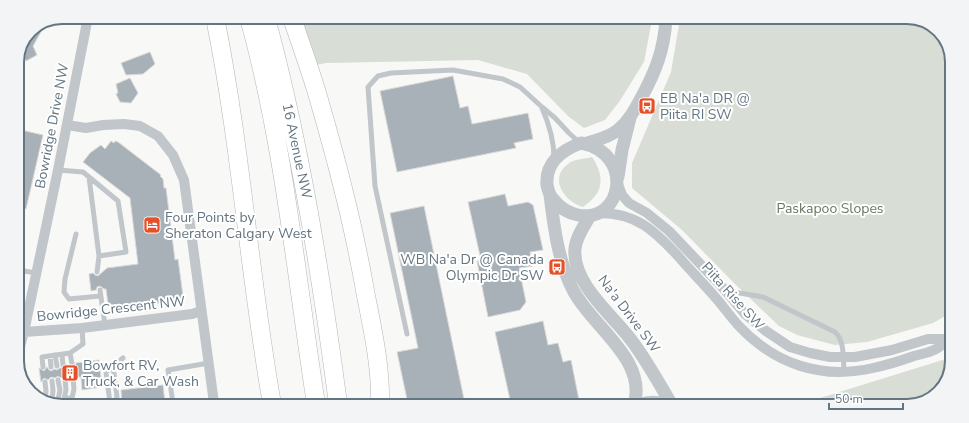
<svg xmlns="http://www.w3.org/2000/svg" width="969" height="423" font-family="'Nunito Sans',sans-serif">
<style>
.green{fill:#d8ddd5}
.building{fill:#a8b1b7;stroke:#dadad8}
.lines{fill:none;stroke-linecap:round;stroke-linejoin:round}
.motorway-casing{stroke:#b2b7bb;stroke-width:19}
.service{stroke:#c1c6ca;stroke-width:5}
.minor{stroke:#c1c6ca;stroke-width:10}
.tertiary{stroke:#c1c6ca;stroke-width:13}
.motorway{stroke:#fff;stroke-width:18}
.labels{text-anchor:middle;dominant-baseline:central;stroke-width:4;stroke-linejoin:round;paint-order:stroke}
.poi-label{font-size:14px;fill:#637581;stroke:#fff;text-anchor:start}
.street-label{font-size:14px;fill:#637581;stroke:#fff}
.park-label{font-size:14px;fill:#667962;stroke:#fff}
.rim{fill:none;stroke:#637581;stroke-width:2}
</style>
<rect width="100%" height="100%" fill="#f8f8f6"/>
<path class="green" d="M302 18 651 19V25L644 62 619 102 605 120 584 128 568 116 527 74 478 60 326 63 316 65Z
M680 19 924 20 943 35 952 58 949 314 933 323 867 342 835 345 797 335 779 326 735 284 682 230 632 188V163L671 72Z
M592 157C600 168 605 185 595 196 592 200 587 204 583 207 565 202 548 179 568 164 574 159 584 159 592 157Z
M949 358V378L932 398 908 406 775 405 817 399Z"/>
<path class="building" d="M46 23 33 46 37 55 26 61 21 51 30 30Z
M150 52 155 64 143 74 126 75 121 63Z
M453 76 460 108 468 106 472 124 528 113 533 139 514 143 516 148 397 172 380 91Z
M130 78 138 93 131 103 120 102 116 94 118 93 116 84Z
M17 129 43 135 26 209 17 207Z
M111 141 114 143 115 141 118 142 161 175 160 176 163 179 164 188H166L175 260 178 259 183 296 179 302 111 307 108 304 106 289H104L100 286 97 287 96 290 91 291 89 274 93 273 95 275 98 276 107 268 138 264 130 198 83 162 90 153 101 145 105 149Z
M505 194 508 206 528 202 533 205 543 250 530 252 533 266 519 268 526 302 520 310 488 317 477 261 481 260 468 202Z
M424 206 465 404H408L397 352 418 348 390 213Z
M543 321 548 345 558 343 563 362 571 360 580 405 511 404 495 332Z
M99 360 102 387 82 390 81 377H77L73 374 70 375 69 379 67 376 64 375 61 378 58 376 55 378 51 377 48 380 44 378 41 382 39 368 44 371 47 367 49 370 52 371 54 369 57 370 60 368H65L67 364 72 368 75 367 76 363Z
M163 385 165 403H122L121 390Z"/>
<g class="lines">
<g class="motorway-casing">
<path id="motorway" d="M215 18C241 145 249 275 272 404
M249 18C284 144 296 275 316 404
M266 18C300 144 321 274 338 404
M292 18C302 48 313 77 321 107 339 169 355 232 366 296 373 331 381 368 380 404"/>
</g>
<path class="service" d="M542 108C549 124 554 140 554 158
M58 170 83 172 118 201 126 252 99 256 89 177
M76 234 65 279 64 292 69 299 100 296
M17 270 37 273
M97 272 99 256
M100 290 105 325
M728 291 763 297 835 332C845 341 843 359 844 372
M407 334 375 186 368 87 378 76 391 73 453 70 503 79 520 87 542 107 555 118 569 133 580 143
M70 353 72 364
M55 355 57 366
M62 355 63 365
M50 356 51 367
M113 366 117 397 114 403
M43 367 42 357 70 353 83 344 82 328
M68 398H72L74 389 73 378
M64 399 66 390 65 379
M58 400 60 390 58 380
M52 401 53 390 52 381
M45 402 46 391 45 382
M110 403 106 372 123 358
M173 403 168 370 209 363"/>
<path class="minor" d="M67 125 86 128 103 125 124 124 140 126 158 136 173 155 184 180 214 403
M618 184 622 195 629 203 647 213 669 231 725 290 745 314 766 331 790 347 810 353 830 357H855L892 350 928 339H949
M599 213C636 213 654 230 678 256 690 270 703 283 715 297 723 306 730 316 738 325 774 364 821 380 873 368 887 365 900 361 914 356 920 354 928 353 934 350 939 348 944 343 949 340
M24 332 82 328 192 314 201 311
M17 358 24 332 58 170 88 17"/>
<path class="tertiary" d="M581 143C635 153 623 224 578 215 568 213 559 207 553 199 549 195 548 190 547 185 545 163 562 150 581 143Z
M584 144C596 140 608 138 618 130 628 122 634 111 640 100 655 73 664 51 666 19
M618 177 622 150 630 118
M550 195C554 227 558 261 573 290 591 326 648 359 634 405
M590 216C584 226 576 237 575 249 572 282 610 313 628 336 645 357 658 382 672 405
M639 405C649 401 657 401 666 405"/>
<use href="#motorway" class="motorway"/>
</g>
<defs>
<g id="bus-square" transform="scale(0.9)"><rect x="-9" y="-9" width="18" height="18" rx="4" fill="#e55029" stroke="#fff"/><path d="M-5-6H5V4H4V6H2V4H-2V6H-4V4H-5ZM-3.5-4V0h7V-4ZM-3.5 1.2v1.5H-2V1.2ZM2 1.2v1.5H3.5V1.2Z" fill="#fff"/></g>
<g id="hotel-square" transform="scale(0.9)"><rect x="-9" y="-9" width="18" height="18" rx="4" fill="#e55029" stroke="#fff"/><path d="M-6-4.5h1.5V1H6V5H4.5V3h-9V5H-6ZM-4 0a1.8 1.8 0 1 1 3.6 0ZM.5 0V-2.5h3Q6-2.5 6 0Z" fill="#fff"/></g>
<g id="building-square" transform="scale(0.9)"><rect x="-9" y="-9" width="18" height="18" rx="4" fill="#e55029" stroke="#fff"/><path d="M-4-6H4V6H1V3H-1V6H-4ZM-2.5-4.3h1.7v1.8h-1.7ZM.8-4.3h1.7v1.8H.8ZM-2.5-1h1.7V.8h-1.7ZM.8-1h1.7V.8H.8Z" fill="#fff"/></g>
</defs>
<g fill-rule="evenodd">
<use href="#bus-square" x="647" y="106"/>
<use href="#hotel-square" x="152" y="225"/>
<use href="#bus-square" x="557" y="267"/>
<use href="#building-square" x="70" y="373"/>
</g>
<g class="labels">
<g class="poi-label">
<text x="660" y="98">EB Na'a DR @<tspan x="660" dy="16">Piita RI SW</tspan></text>
<text x="165" y="217">Four Points by<tspan x="165" dy="16">Sheraton Calgary West</tspan></text>
<text x="544" y="259" text-anchor="end">WB Na'a Dr @ Canada<tspan x="544" dy="16">Olympic Dr SW</tspan></text>
<text x="83" y="365">Bowfort RV,<tspan x="83" dy="16">Truck, &amp; Car Wash</tspan></text>
</g>
<g class="street-label">
<text transform="translate(52 126) rotate(-79)">Bowridge Drive NW</text>
<text transform="translate(297 151) rotate(78)">16 Avenue NW</text>
<text transform="translate(733 296) rotate(48)">Piita Rise SW</text>
<text transform="translate(111 309) rotate(-6)">Bowridge Crescent NW</text>
<text transform="translate(629 314) rotate(53)">Na'a Drive SW</text>
</g>
<g class="park-label">
<text x="830" y="208">Paskapoo Slopes</text>
</g>
</g>
<path d="M0 0H969V423H0ZM62 24H907A38 38 0 0 1 945 62V361A38 38 0 0 1 907 399H62A38 38 0 0 1 24 361V62A38 38 0 0 1 62 24Z" fill="#f3f4f5" fill-rule="evenodd"/>
<path class="rim" d="M62 24H907A38 38 0 0 1 945 62V361A38 38 0 0 1 907 399H62A38 38 0 0 1 24 361V62A38 38 0 0 1 62 24Z"/>
<path d="M829 403v6h74v-6" fill="none" stroke="#637581" stroke-width="2"/>
<text x="835" y="403" font-size="12" fill="#637581" stroke="#ffffff" stroke-width="3" paint-order="stroke">50 m</text>
</svg>
